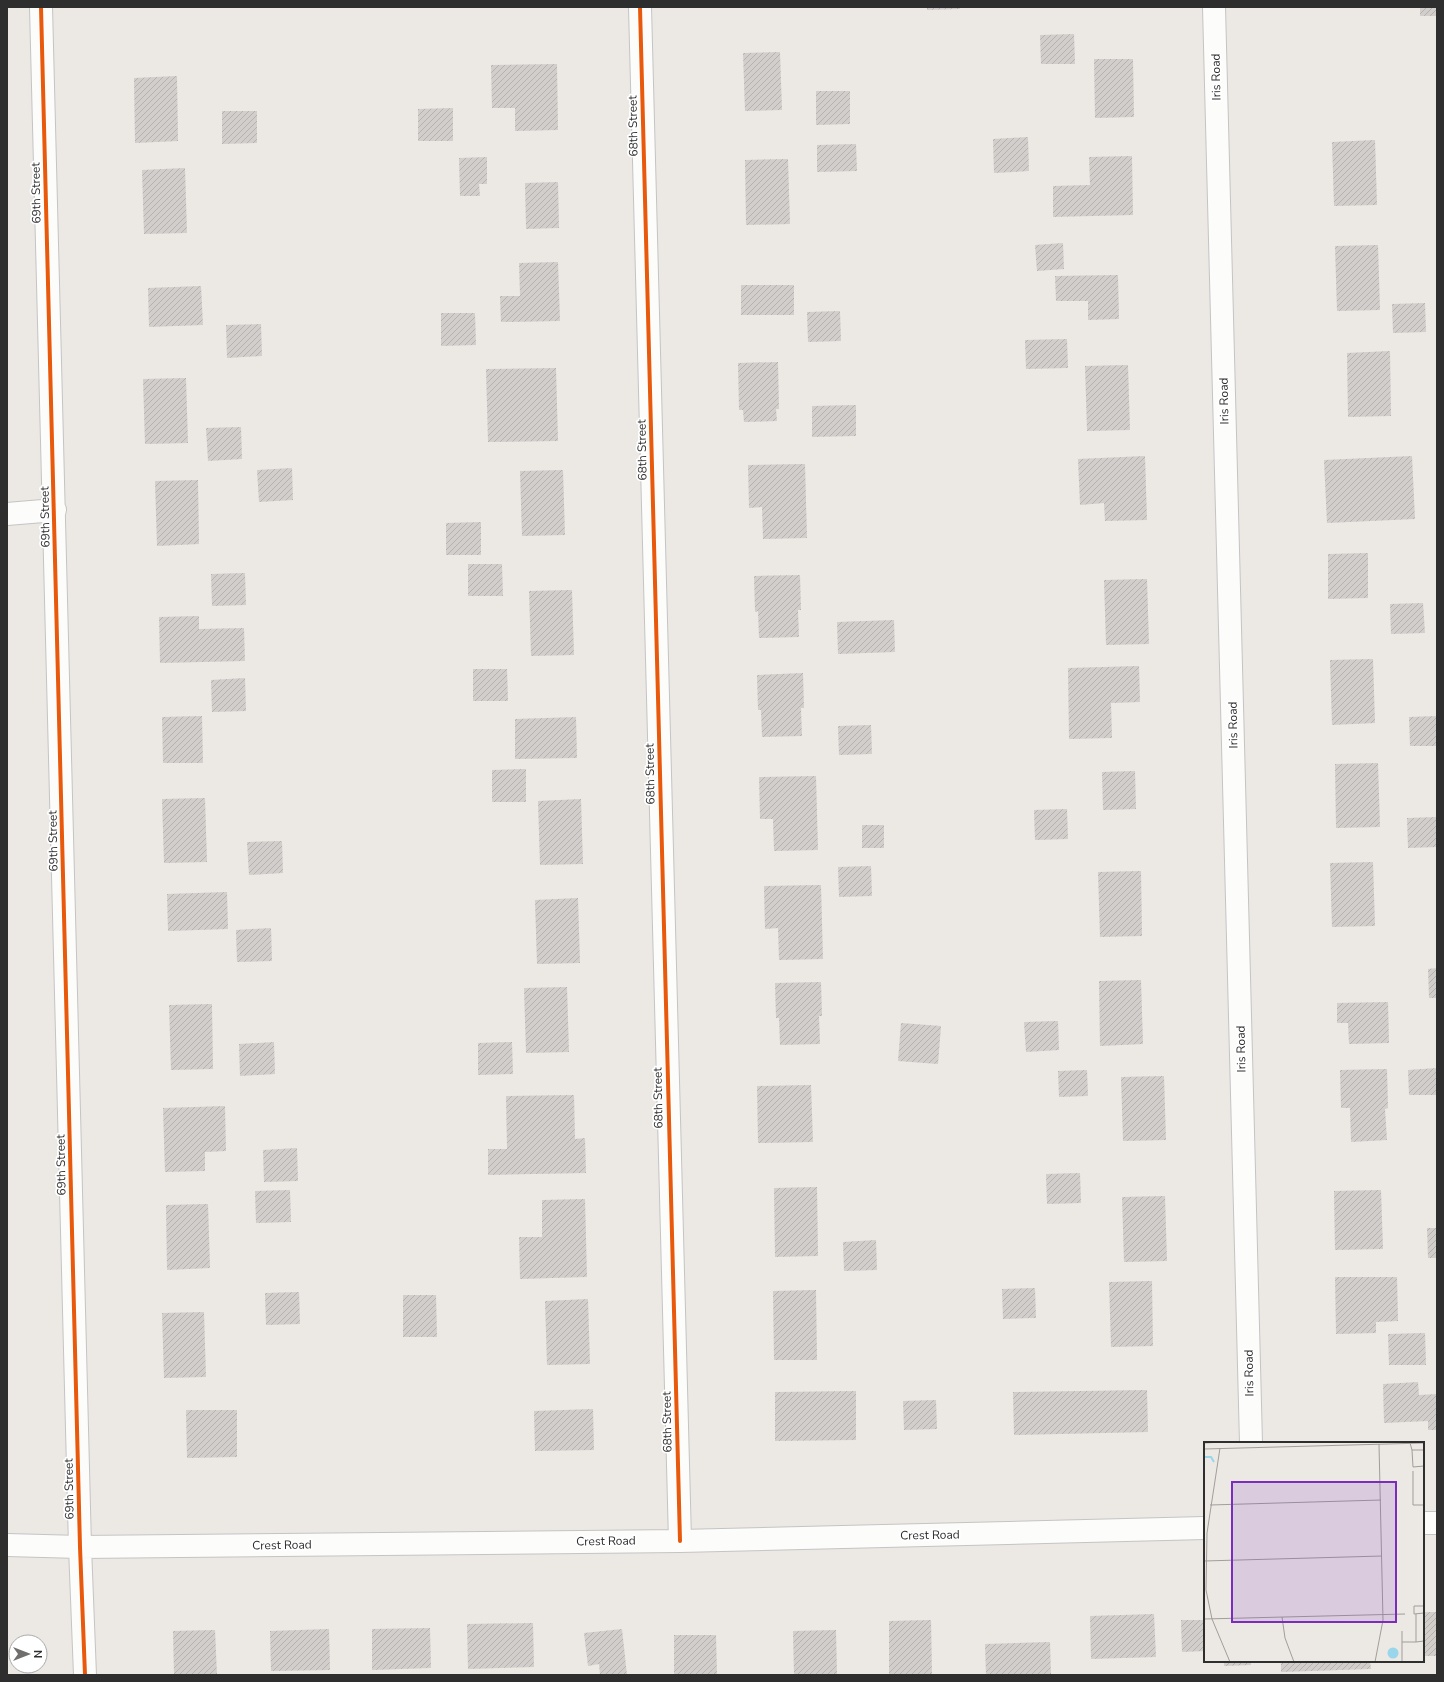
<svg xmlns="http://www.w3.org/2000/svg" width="1444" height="1682" font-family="'Nunito Sans',sans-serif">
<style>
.building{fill:url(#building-hatch)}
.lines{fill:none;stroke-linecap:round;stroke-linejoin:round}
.street-casing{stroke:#c5c4c5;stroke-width:24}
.street{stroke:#fcfcfb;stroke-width:22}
.cycleway-casing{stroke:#fff;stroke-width:6}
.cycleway{stroke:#e8590c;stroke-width:4}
.labels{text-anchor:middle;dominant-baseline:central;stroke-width:3.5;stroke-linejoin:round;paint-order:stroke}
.street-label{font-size:12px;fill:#2e2e2e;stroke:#fff}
.inset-river{fill:none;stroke:#99d6ec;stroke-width:2}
.inset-road{fill:none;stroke:#a09e9b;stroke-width:1}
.view{fill:#7b2cbf;fill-opacity:0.15;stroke:#7b2cbf;stroke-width:2}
.inset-edge{fill:none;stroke:#2e2e2e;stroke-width:2}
</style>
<defs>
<pattern id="building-hatch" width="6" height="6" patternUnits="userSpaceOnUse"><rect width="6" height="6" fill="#d1cecb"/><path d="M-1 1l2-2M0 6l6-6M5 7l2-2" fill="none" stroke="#b4b1af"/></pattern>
</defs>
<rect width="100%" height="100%" fill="#ece8e4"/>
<path class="building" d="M927 7H960V9L927 10Z
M1420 7H1437V16H1420Z
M1074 34 1075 64H1041L1040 35Z
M780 52 782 110 745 111 743 53Z
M1094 59H1133L1134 117 1095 118Z
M557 64 558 130 515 131V108H492L491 65Z
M177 76 178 141 135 143 134 78Z
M816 91H850V124L816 125Z
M453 108V141H418V109Z
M222 111H257V143L222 144Z
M1028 137 1029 171 994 173 993 139Z
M1375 140 1377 205 1334 206 1332 142Z
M856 144 857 171 817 172V145Z
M1132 156 1133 215 1053 217V186L1090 185 1089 157Z
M487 157V184H479L480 196H460L459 158Z
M788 159 790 224 746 225 745 160Z
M185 168 187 233 144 234 142 170Z
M558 182 559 228 526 229 525 183Z
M1063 243 1064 269 1037 271 1035 245Z
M1378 245 1380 310 1337 311 1335 246Z
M558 262 560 321 501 322 500 296H520L519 263Z
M1118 275 1119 319 1088 320V301H1056L1055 276Z
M741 285H794V315H741Z
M201 286 203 325 149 327 148 288Z
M1425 303 1426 332 1393 333 1392 304Z
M840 311 841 341 808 342 807 312Z
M441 313H475L476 345 441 346Z
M261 324 262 356 227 358 226 325Z
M1067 339 1068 368 1026 369 1025 340Z
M1390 351 1391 416 1348 417 1347 353Z
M778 362 779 409H776L777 421 744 422 743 410H739L738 363Z
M1128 365 1130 430 1087 431 1085 366Z
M556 368 558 441 488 442 486 369Z
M186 378 188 443 145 444 143 379Z
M856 405V436L812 437V406Z
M241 427 242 459 208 461 206 428Z
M1145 456 1147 520 1105 521 1104 503 1080 505 1078 459Z
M1412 456 1415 519 1327 523 1324 460Z
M805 464 807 538 763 539 762 507 749 508 748 465Z
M292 468 293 500 259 502 257 470Z
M563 470 565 535 522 536 520 471Z
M198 480 199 544 157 546 155 481Z
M481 522V555H446V523Z
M1368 553V598L1328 599V554Z
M468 564H502L503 596H468Z
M245 573 246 605 212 606 211 574Z
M800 575 801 610H798L799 637 759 638 758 611 755 612 754 576Z
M1147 579 1149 644 1106 645 1104 580Z
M572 590 574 655 531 656 529 591Z
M1423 603 1425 633 1391 634 1390 604Z
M199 616V629L244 628 245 661 160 663 159 617Z
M894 620 895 652 838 654 837 622Z
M1373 659 1375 723 1332 725 1330 660Z
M1139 666 1140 702 1111 703 1112 738 1069 739 1068 668Z
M473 669H507L508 701H473Z
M803 673 804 708H801L802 736 762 737 761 710H758L757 675Z
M245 678 246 711 212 712 211 680Z
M202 716 203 763H163L162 717Z
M1437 716V746H1410L1409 717Z
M576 717 577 758 515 759V719Z
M871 725 872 754 839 755 838 726Z
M1378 763 1380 827 1336 828 1335 764Z
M526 769V802H492V770Z
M1135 771 1136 809 1103 810 1102 772Z
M816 776 818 850 774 851 773 819H760L759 777Z
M205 798 207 862 164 863 162 799Z
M581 799 583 864 540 865 538 801Z
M1067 809 1068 839 1035 840 1034 810Z
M1437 817V847L1408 848 1407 818Z
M862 825H884V848H862Z
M282 841 283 873 249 875 247 842Z
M1373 862 1375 926 1332 927 1330 863Z
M871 866 872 896 839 897 838 867Z
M1141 871 1142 936 1100 937 1098 872Z
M821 885 823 959 779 960 778 928 765 929 764 886Z
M227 892 228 929 168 931 167 894Z
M578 898 580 963 537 964 535 900Z
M271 928 272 961 237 962 236 930Z
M1437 968V998H1429L1428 969Z
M1141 980 1143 1044 1100 1046 1099 981Z
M821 982 822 1016H819L820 1044 780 1045 779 1018H776L775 983Z
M567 987 569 1052 526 1053 524 988Z
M1388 1002 1389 1043 1349 1044 1348 1023H1337V1003Z
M212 1004 213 1069 171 1070 169 1005Z
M1058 1021 1059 1050 1026 1052 1024 1022Z
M901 1023 941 1026 938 1064 898 1061Z
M274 1042 275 1074 240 1076 239 1044Z
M512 1042 513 1074 478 1075V1043Z
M1437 1068V1095H1409L1408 1070Z
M1387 1069 1388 1108 1385 1109 1387 1140 1351 1142 1350 1108H1341L1340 1070Z
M1087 1070 1088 1096 1059 1097 1058 1071Z
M1164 1076 1166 1140 1123 1141 1121 1077Z
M811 1085 813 1142 758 1143 757 1086Z
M574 1095 575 1139 585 1138 586 1173 488 1175V1149H507L506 1096Z
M225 1106 226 1151 205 1152V1171L165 1172 163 1108Z
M297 1148 298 1181 264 1182 263 1150Z
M1080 1173 1081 1203 1047 1204 1046 1174Z
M817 1187 818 1256 775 1257 774 1188Z
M290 1190 291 1222 256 1223 255 1191Z
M1381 1190 1383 1249 1335 1250 1334 1191Z
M1165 1196 1167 1261 1124 1262 1122 1197Z
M585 1199 587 1277 520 1279 519 1237H542V1200Z
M208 1204 210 1268 167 1270 166 1205Z
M1427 1228H1437V1258H1428Z
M876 1240 877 1270 844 1271 843 1242Z
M1335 1277H1397L1398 1321 1376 1322V1333L1336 1334Z
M1152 1281 1153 1346 1111 1347 1109 1282Z
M1035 1288 1036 1318 1003 1319 1002 1289Z
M816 1290 817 1360H774L773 1291Z
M299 1292 300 1324 266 1325 265 1293Z
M403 1295H436L437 1337H403Z
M588 1299 590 1364 547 1365 545 1301Z
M204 1312 206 1377 164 1378 162 1313Z
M1425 1333 1426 1365H1389L1388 1334Z
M1418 1382 1419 1395 1437 1394V1430H1428V1421L1384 1423 1383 1384Z
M1147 1390 1148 1432 1014 1435 1013 1392Z
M856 1391V1440L775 1441V1392Z
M936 1400 937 1429 904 1430 903 1401Z
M593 1409 594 1450 535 1451 534 1411Z
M186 1410H237V1457L187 1458Z
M1423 1612H1437V1656H1423Z
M1154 1614 1156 1657 1091 1659 1090 1616Z
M931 1620 932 1675H889V1621Z
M1181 1620H1205V1651L1182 1652Z
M533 1623 534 1667 468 1669 467 1624Z
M430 1628 431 1668 372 1670V1629Z
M329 1629 330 1670 271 1671 270 1631Z
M622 1629 627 1675H600L599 1664 588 1666 584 1633Z
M215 1630 217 1675H174L173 1631Z
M836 1630 837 1675H794L793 1631Z
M674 1635H716L717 1675H674Z
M1050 1642 1051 1675H986L985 1644Z
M1224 1661H1251V1665L1224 1666Z
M1281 1661H1370L1371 1669 1281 1672Z"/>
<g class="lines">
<g class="street-casing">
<path id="street" d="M41 7 80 1547 85 1675
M640 7 680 1541
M1214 7 1251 1443
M7 514 55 510
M1423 1523H1437
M7 1545 80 1547 680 1541 1205 1528"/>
</g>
<use href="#street" class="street"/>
<g class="cycleway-casing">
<path id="cycleway" d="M41 7 80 1547 85 1675
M640 7 680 1541"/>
</g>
<use href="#cycleway" class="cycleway"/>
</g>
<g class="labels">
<g class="street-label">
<text transform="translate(1216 77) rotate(-91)">Iris Road</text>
<text transform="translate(633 126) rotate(-91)">68th Street</text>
<text transform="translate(36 193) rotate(-91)">69th Street</text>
<text transform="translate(1224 401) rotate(-91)">Iris Road</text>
<text transform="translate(642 450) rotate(-91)">68th Street</text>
<text transform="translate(45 517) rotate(-91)">69th Street</text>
<text transform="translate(1233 725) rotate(-91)">Iris Road</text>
<text transform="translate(650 774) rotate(-91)">68th Street</text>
<text transform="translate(53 841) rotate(-91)">69th Street</text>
<text transform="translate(1241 1049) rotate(-91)">Iris Road</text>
<text transform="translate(658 1098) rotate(-91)">68th Street</text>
<text transform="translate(61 1165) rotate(-91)">69th Street</text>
<text transform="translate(1249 1373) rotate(-91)">Iris Road</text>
<text transform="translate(667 1422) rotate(-91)">68th Street</text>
<text transform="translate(69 1489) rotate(-91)">69th Street</text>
<text transform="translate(930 1535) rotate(-1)">Crest Road</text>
<text transform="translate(606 1541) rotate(-1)">Crest Road</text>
<text transform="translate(282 1545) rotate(-1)">Crest Road</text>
</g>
</g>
<g transform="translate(1204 1442)">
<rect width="220" height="220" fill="#ece8e4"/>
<path d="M183.5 211a5.5 5.5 0 1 1 11 0a5.5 5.5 0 1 1-11 0Z" fill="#99d6ec"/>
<path class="inset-river" d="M0 15H7L10 20"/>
<path class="inset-road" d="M0 1 19 0M206 1 208 8H220V1M16 6 3 91 2 148 8 177 26 220M0 7 220 1M208 8 209 25 220 24M209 29V63H220M6 63 177 58M0 119 178 114M219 164H210V172L220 171M212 172V200L220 199M78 175 81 196 90 220M0 177 201 172M198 189V200H212M171 220 179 178 175 2M198 220V200"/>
<path class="view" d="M28 40H192V180H28Z"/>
<rect width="220" height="220" class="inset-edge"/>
</g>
<rect width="1444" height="1682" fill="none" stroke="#2e2e2e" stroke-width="16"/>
<g transform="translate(28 1654) rotate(90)"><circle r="19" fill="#ffffff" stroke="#ababab"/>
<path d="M0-3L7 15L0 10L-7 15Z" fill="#706f6e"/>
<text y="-6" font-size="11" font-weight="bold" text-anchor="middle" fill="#2e2e2e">N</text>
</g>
</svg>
